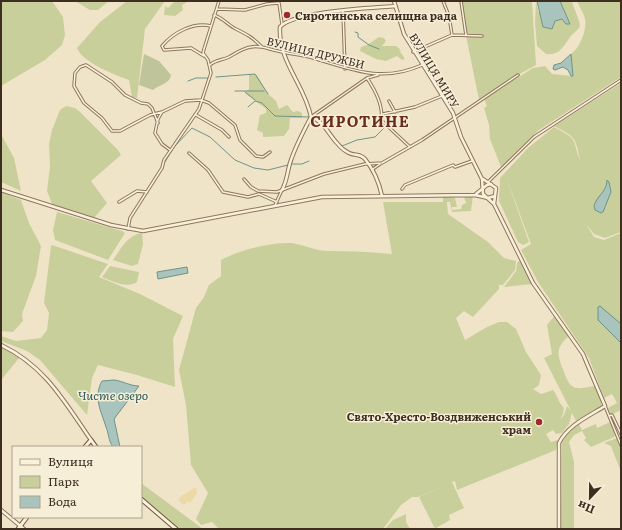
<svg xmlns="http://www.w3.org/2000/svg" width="622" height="530" font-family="Literata,serif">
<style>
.green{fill:#c9cf9b}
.sand{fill:#ecd9a5}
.cemetery{fill:#bfc49a}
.water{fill:#a9c4bc;stroke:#6f938a}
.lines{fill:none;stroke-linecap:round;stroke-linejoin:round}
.stream{stroke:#6f938a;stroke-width:1}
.minor-casing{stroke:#8d765c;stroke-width:3.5}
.tertiary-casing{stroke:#8d765c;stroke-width:4.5}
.secondary-casing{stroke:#6f573f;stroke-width:5}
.minor{stroke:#faf1dc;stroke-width:1.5}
.tertiary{stroke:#faf1dc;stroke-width:2.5}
.secondary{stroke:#faf1dc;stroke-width:3}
.poi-dot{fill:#9e2a2b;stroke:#f7eed8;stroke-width:1.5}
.labels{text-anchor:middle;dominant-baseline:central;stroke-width:3;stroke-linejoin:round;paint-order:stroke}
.poi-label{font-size:11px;font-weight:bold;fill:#3d2e20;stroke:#f7eed8;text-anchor:start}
.street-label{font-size:11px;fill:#3d2e20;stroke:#f7eed8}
.water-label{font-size:12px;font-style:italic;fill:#2f5d5a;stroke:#f7eed8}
.district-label{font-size:15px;font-weight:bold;letter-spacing:1px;fill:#6b2e1e;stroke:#f7eed8}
</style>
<rect width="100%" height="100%" fill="#f0e4c8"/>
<path class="green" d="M1 1H52L63 17 65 35 62 45 45 60 1 86Z
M75 1H109L98 10H90Z
M127 1H165L145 29 137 98 132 97 129 80C115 75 82 62 77 48L100 22Z
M175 1H186V3L182 5 183 10 175 16 164 15 165 6 168 8Z
M459 1H532L536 65 514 77 479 100Z
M536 1 538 11 555 21 562 19 570 24 560 1H572C574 10 579 17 580 26 578 30 575 32 571 36 564 45 560 56 546 54L537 46 535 23Z
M577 1H621V77L539 130 501 167 490 139 489 125 484 108 487 106 484 99 533 68 545 66 552 74 573 76 571 54C580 48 587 30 585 19 584 13 579 7 577 1Z
M379 37 384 38 386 41 382 46H396L402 51 399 50 405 59 402 60 397 56 386 61 376 59 360 51 361 47 367 45Z
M249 74 257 75 268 94 276 101 279 109 287 105 293 112 298 111 302 113V118H290L289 129 284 136 263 137V133L257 130 260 115 266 113V109L245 93 249 89Z
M621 83V232L605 238 594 234 586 224 594 237 604 240 621 233V410L611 415 608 408 617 403 612 394 604 398 589 358 538 282 521 250 531 244 505 174 529 242 523 245 518 242 499 201 500 178 528 148 554 127C578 140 572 137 580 161 576 137 575 137 554 126Z
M66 106 75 108 80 112 118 150 121 155 91 181 107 203 95 217 89 219 54 209 47 191 50 167 49 144 52 130 60 110Z
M1 134 14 158 21 191 1 182Z
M1 192 21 200 29 223 41 246 36 276 22 314 23 321 13 332 1 331Z
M443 195 455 198 457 207H452V210L461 209 462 205 466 203 464 197 473 195 471 211 452 212 450 202H447L448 214 488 242 504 258 516 261 515 270 503 285H499V289L473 317 464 311 456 318 465 340 487 327 499 322H507L516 329 526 352 541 375 539 385 525 395 533 389 541 394 553 390C558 396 558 402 564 408L563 414 560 420 564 415 567 406 571 411 544 358 552 354 547 325 555 315 569 336C554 348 558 357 564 372 566 377 568 383 572 386 578 391 590 386 597 386L602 400 601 406 576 421 572 413 569 424 562 433 556 434 553 430 546 434 551 442 558 440 556 450 457 490 455 481 452 482 464 508 449 515 450 520 436 528 434 527 419 497 444 486 418 497H412L401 505 383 529H219L212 522 201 525 196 519 208 493 191 465 186 405 179 370 196 308 204 297 209 285 221 276V260C239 250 271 242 292 243 305 245 318 252 331 251 352 251 372 252 392 254L383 202H443Z
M57 212 122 231 125 233 108 260 55 240 53 230Z
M142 233 143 244 138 264 132 266 113 260C121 249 127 235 142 233Z
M52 245 108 264 99 277 140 294 183 316 173 339 175 387 137 375 98 365 92 378 87 415 40 360 27 351 1 341V336L16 341 41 338 47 330 49 313 44 303 51 246Z
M519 261H521L533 284 504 287 516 271 517 263Z
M110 266 139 272 137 282C127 289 112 281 102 277Z
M1 347 20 357 1 380Z
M610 422 616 434 614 437 591 447 584 440 586 438 582 431 574 435 569 442 574 462V528L561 529 562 443 567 435 579 424 582 430 596 424 597 428Z
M617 438 621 447V472L611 446 604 443Z
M141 483 203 529H178L141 497Z
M406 514V522L410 529H385L393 520Z"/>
<path class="sand" d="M196 487 197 493 190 503 188 501 184 505 178 500 181 496Z"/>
<path class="cemetery" d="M144 54 159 61 171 75C170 84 160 84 153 90L139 85Z"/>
<path class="water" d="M537 1H560L570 24H566L562 19 555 21 552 29 543 27Z
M571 54 573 76H571L568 70 563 67 555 70 553 69 554 65 561 63Z
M607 180 609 182 611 192 603 212 601 213 595 210 594 206C597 195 607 192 607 180Z
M187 267 188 273 158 279 157 272Z
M600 306 621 324V343L598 320V307Z
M114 380C123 381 130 386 139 386L114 419 120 447H113C108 440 109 434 106 427 101 411 93 397 102 381Z"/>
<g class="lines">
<path class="stream" d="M355 32 358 33V37L369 45 379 49
M216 77 255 74 268 94
M188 81 196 78H208
M235 91H264
M245 92 255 100
M248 107 255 101 262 103 275 116 309 117
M342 146 357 140 375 137 386 126
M165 162 174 147 192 128 210 137 235 160 254 168 268 170 288 165
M291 164H302L309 161"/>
<g class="minor-casing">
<path id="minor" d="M443 1 449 16 452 35
M461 1 466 35
M217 9 245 10 267 4 279 3 282 24
M343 11 345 69
M214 15C223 18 228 25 236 29 248 35 252 37 262 47
M413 52 452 35 482 36
M204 56 191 48 164 50 162 46C174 32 193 22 211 26
M210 65C215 60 223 60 229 57 236 53 243 48 251 47 260 45 268 49 278 51 290 54 302 55 313 58 353 70 382 83 422 65
M367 78C375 90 384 106 381 120L410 147
M389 101 395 112
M383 114 415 107 442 96
M196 115 222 130 229 137
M311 117 367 78 378 75
M158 123 152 108 148 104 141 103 125 95 112 82 86 65 80 67 75 73 74 86 84 103 102 118 112 131H120L150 115 162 112
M170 150 162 144 155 133 158 119 162 112 185 101 201 100 209 103 229 120 235 125 240 140 256 156 263 157 270 152
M189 153 208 170 223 192 248 197 259 194 277 202
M373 169 380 164
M244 179 251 187 258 191 277 192 324 174 365 164 382 163 422 140 518 75
M488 182 534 137 621 80
M402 189 405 185 453 165 455 167 472 161
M119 202 137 191 147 192
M275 205 282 190
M128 229 130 218 162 168 164 160 199 109 211 73 208 60 203 53 204 49 219 1
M605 406 621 445
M609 416 612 415 621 434"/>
</g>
<g class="tertiary-casing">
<path id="tertiary" d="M394 1 404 34 453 113 461 137 482 179 483 194 494 204 533 283 583 354 605 406C589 416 568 425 559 443V529
M311 117C323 120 329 135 337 143 340 147 345 151 349 153 355 156 360 153 365 159 374 170 379 182 382 196
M483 179 496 188 494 204
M1 190 111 225 143 231 322 197 475 195 488 198 495 196
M282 190C287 181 287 173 290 163 295 147 303 132 311 117 305 85 278 62 280 27 293 11 373 8 395 6
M476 194 487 185 491 184
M1 345C45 366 64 401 91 440
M1 510 24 529"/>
</g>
<g class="secondary-casing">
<path id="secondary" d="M85 447 91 440 96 447
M141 499 176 529
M18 529 27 517"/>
</g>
<use href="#minor" class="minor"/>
<use href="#tertiary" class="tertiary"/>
<use href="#secondary" class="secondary"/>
</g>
<g class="poi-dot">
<circle cx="287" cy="15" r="4"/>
<circle cx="539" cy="422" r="4"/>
</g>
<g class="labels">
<g class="poi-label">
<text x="295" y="15">Сиротинська селищна рада</text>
<text x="531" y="416" text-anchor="end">Свято-Хресто-Воздвиженський<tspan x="531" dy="13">храм</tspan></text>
</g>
<g class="street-label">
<text transform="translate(316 52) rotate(14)">ВУЛИЦЯ ДРУЖБИ</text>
<text transform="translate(435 70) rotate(59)">ВУЛИЦЯ МИРУ</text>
</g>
<g class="water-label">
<text x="113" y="395">Чисте озеро</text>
</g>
<g class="district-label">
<text x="360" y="120">СИРОТИНЕ</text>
</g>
</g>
<rect width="622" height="530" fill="none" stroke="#3d2e20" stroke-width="4"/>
<rect x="12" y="446" width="130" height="72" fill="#f7eed8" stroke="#ada18e"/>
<rect x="20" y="459" width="20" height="6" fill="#faf1dc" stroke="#ada18e"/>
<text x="48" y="466" font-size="12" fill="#3d2e20">Вулиця</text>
<rect x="20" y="476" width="20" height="12" fill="#c9cf9b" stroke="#ada18e"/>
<text x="48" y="486" font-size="12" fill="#3d2e20">Парк</text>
<rect x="20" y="496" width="20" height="12" fill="#a9c4bc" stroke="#ada18e"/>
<text x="48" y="506" font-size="12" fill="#3d2e20">Вода</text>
<g transform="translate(590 498) rotate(202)" stroke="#f7eed8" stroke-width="3" paint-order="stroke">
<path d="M0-3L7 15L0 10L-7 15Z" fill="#3d2e20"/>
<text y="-6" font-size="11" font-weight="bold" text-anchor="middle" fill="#3d2e20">Пн</text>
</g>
</svg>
